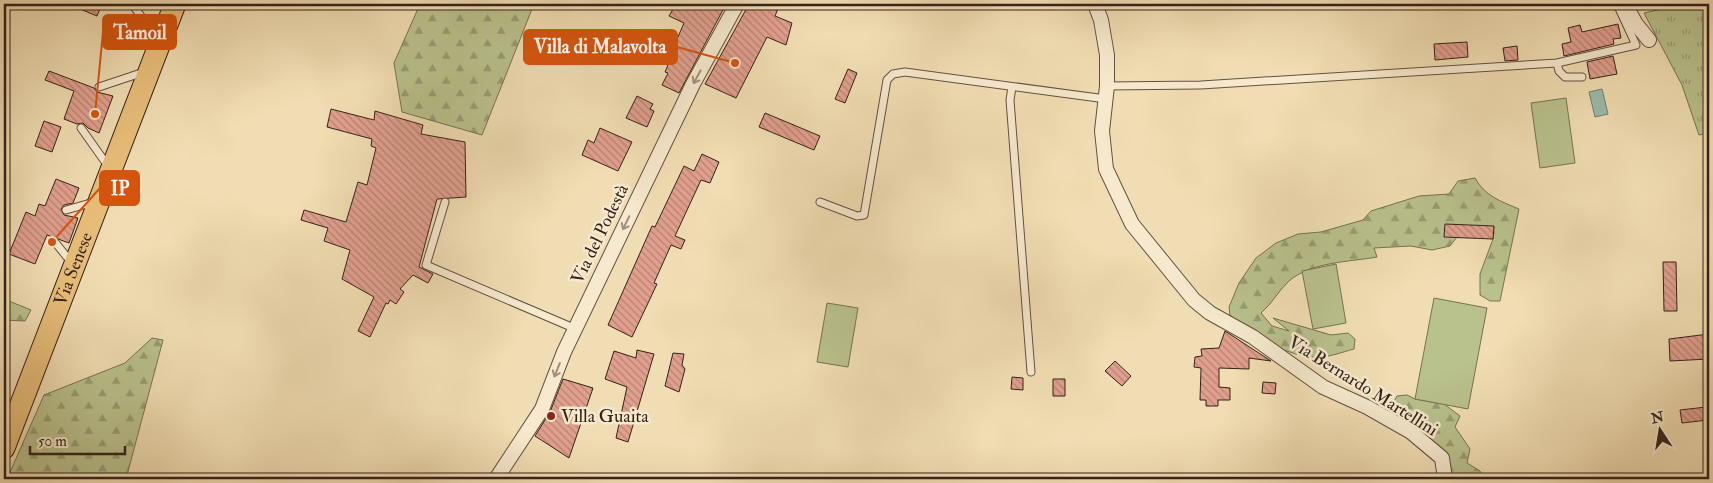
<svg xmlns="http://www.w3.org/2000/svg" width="1713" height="483" font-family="'IM FELL Double Pica',serif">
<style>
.grass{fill:url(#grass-tufts);stroke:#767254}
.forest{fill:url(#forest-firs);stroke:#767254}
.pitch{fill:#b9c18d;stroke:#767254}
.water{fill:#9bbcac;stroke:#727e72}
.building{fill:url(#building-back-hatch);stroke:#34221a}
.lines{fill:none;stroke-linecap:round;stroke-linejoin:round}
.service-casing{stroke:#635140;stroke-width:9}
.minor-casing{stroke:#635140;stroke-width:16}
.primary-casing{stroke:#34221a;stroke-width:23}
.service{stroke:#f6e9ce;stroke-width:7}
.minor{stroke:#f6e9ce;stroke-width:14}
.primary{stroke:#e8be7a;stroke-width:21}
.oneway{stroke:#9f8f7d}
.poi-dot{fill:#8f2418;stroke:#f6e9ce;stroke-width:2}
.labels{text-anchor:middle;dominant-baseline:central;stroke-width:5;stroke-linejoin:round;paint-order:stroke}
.street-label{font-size:18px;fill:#34221a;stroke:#f6e9ce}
.poi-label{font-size:18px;fill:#34221a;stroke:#f6e9ce;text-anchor:start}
.leader{fill:none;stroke:#d6540d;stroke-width:2}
.callout-dot{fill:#d6540d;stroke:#f6e9ce;stroke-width:2}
.callout{fill:#d6540d;stroke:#d6540d;stroke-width:2}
.callout-label{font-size:19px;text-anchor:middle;font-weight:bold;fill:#fff}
</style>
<defs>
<pattern id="grass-tufts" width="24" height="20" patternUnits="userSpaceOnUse" patternTransform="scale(1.25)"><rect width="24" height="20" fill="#b9c18d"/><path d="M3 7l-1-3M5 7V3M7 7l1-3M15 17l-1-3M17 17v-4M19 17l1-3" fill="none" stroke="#979c72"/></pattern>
<pattern id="forest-firs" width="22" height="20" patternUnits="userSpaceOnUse" patternTransform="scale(1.25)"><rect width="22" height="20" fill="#b9c18d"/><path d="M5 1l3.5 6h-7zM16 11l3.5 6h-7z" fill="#979c72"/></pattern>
<pattern id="building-back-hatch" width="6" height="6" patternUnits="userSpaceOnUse" patternTransform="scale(1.25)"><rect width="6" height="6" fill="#e1a08e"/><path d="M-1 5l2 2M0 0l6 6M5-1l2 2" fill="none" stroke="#b78273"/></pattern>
</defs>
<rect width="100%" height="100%" fill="#f1ddb3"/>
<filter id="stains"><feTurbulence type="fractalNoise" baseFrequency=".004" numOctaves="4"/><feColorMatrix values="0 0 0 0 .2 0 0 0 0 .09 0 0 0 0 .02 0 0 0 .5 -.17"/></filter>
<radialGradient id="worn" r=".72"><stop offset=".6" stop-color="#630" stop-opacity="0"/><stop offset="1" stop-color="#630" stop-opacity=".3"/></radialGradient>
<path class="grass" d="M1685 4H1709V133L1699 135 1682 85 1644 13Z"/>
<path class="forest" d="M420 4H534L482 135 402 112 394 63Z
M1475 178C1485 196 1500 201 1519 209L1500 301H1490L1480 295V274L1493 239 1494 227 1457 237 1450 246 1432 250 1411 246 1374 248 1377 257C1348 262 1311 262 1289 281 1278 291 1272 304 1261 313L1272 326 1289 331 1273 318 1331 335 1348 333 1355 339 1354 349C1342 352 1325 359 1312 357 1280 354 1256 334 1230 316L1229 307 1239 283 1256 258 1276 243 1298 234 1321 232 1363 220 1371 211 1419 196 1449 194 1458 181Z
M4 299 31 310 25 321 4 320Z
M152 338 163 340 126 479H7L44 395 125 363Z
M1407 395 1415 399 1444 404 1460 416 1455 427 1470 449 1467 463 1480 471 1485 479H1454L1449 466 1393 417 1392 405 1397 396Z"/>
<path class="pitch" d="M1566 98 1575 163 1540 168 1531 103Z
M1336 264 1346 323 1313 329 1302 271Z
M1434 298 1487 308 1468 409 1415 399Z
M827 303 858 308 848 367 817 362Z"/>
<path class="water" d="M1602 89 1608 114 1595 117 1589 92Z"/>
<path class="building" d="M68 4H102L97 16Z
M676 4H726L679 93 662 85 668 73 665 72 670 60H668L684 23 669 16Z
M749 4H780L775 16 792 23 786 45 767 37 736 98 705 84Z
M1618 24 1621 38 1613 39 1614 44 1564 56 1562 44 1571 42 1568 28 1580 25 1582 32Z
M1467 42 1468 57 1435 60 1434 44Z
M1517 46 1518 60 1505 61 1503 48Z
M1613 56 1617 74 1590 79 1587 62Z
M848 69 857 73 845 103 835 99Z
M49 71 94 88 97 92 113 96 99 133 88 128 83 123 77 124 64 119 74 91 45 80Z
M637 96 653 104 650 109 654 111 647 127 626 118Z
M331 109 374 120 375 111 423 125 421 134 465 142 466 197 437 199 419 267 433 274 428 283 413 275 400 289 404 292 396 304 390 300 388 304 386 303 370 337 358 331 374 297 342 279 350 250 324 241 328 228 301 220 304 210 346 222 358 182 367 185 376 148 371 146 372 139 327 127Z
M765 113 820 136 814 150 759 127Z
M44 121 61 127 52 152 35 146Z
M600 128 632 142 618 171 582 155 588 140 594 143Z
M702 154 719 162 710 183 701 180 675 236 685 240 681 249 671 245 654 283 657 284 632 337 608 325 652 226 655 227 684 166 694 171Z
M56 179 79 188 73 203 64 205 61 209 64 215 78 218 69 243 47 235 35 264 9 254 26 212 35 216 39 204 45 206Z
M1445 224 1494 226 1493 239 1444 237Z
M1663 262H1676L1677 311H1664Z
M1225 331 1271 361 1249 358V369L1219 368V387L1230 388V400H1218V406H1206V400H1200L1201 368 1194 367 1195 357 1202 356 1201 349 1219 348Z
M1709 334V359L1670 361 1669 339Z
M637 350 654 354 628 442 616 438 627 387 605 379 614 351 636 358Z
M673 353 684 354 682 365 685 369 679 392 665 386Z
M1115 361 1131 376 1122 386 1105 371Z
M1012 377 1023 378V390L1011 389Z
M563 379 593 388 569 458 535 436 550 412Z
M1053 379H1065V396H1053Z
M1263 382 1276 383 1275 394 1262 393Z
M1706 407 1708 420 1682 423 1680 410Z"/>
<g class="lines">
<g class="service-casing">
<path id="service" d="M132 4 157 38
M1557 63 1559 71 1565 77H1582
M1107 86 1201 85 1557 63 1636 45 1617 4
M99 87 144 72
M1012 87 1010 100 1031 372
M81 128 108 166
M445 202 426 265 576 329
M820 202 857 216 864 215 887 80 893 74 905 72 1106 99
M66 210 94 202
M54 241 71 262"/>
</g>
<g class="minor-casing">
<path id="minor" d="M1095 4 1101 20 1107 55V86L1102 131 1106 169 1132 224 1194 300 1210 313 1253 337 1323 387 1367 407 1411 432 1442 458 1445 479
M1625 4 1636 24 1649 40
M496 479 542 409 564 352 693 84 737 4"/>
</g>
<g class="primary-casing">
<g id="primary">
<path id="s1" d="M4 448 175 4"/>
</g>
</g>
<use href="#service" class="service"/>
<use href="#minor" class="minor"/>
<use href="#primary" class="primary"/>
</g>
<defs><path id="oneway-shaft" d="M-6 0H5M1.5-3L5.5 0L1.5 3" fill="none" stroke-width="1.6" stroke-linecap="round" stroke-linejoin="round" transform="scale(1.25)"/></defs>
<g class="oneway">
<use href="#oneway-shaft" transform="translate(697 77) rotate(119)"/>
<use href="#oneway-shaft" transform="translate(626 223) rotate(116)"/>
<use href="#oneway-shaft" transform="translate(557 370) rotate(112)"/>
</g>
<circle class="poi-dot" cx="551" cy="416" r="5"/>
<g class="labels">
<g class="street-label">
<text transform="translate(600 234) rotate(-64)">Via del Podestà</text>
<text stroke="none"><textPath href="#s1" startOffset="192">Via Senese</textPath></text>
<text transform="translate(1363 386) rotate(32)">Via Bernardo Martellini</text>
</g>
<g class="poi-label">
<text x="561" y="416">Villa Guaita</text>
</g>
</g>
<path class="leader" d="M95 114L103 32M735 63L677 47M52 242L100 188"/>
<g class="callout-dot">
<circle cx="95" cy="114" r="5"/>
<circle cx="735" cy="63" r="5"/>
<circle cx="52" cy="242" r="5"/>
</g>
<g class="callout">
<rect x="103" y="15" width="73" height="34" rx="5"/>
<rect x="524" y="30" width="153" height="34" rx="5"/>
<rect x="100" y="171" width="39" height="34" rx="5"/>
</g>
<g class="callout-label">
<text x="140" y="39">Tamoil</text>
<text x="600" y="53">Villa di Malavolta</text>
<text x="120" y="195">IP</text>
</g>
<rect width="1713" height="483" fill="none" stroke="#f1ddb3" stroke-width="20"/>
<rect x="5" y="5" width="1703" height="473" fill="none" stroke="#34221a" stroke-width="2.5"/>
<rect x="10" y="10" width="1693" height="463" fill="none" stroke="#34221a"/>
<g transform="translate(1660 430) rotate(348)" stroke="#f6e9ce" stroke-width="4" paint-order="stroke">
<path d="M0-4L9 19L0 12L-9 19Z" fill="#34221a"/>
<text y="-8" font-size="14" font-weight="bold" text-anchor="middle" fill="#34221a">N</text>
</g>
<path d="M30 446v8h95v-8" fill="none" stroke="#34221a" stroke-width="2.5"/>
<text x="38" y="446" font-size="15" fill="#34221a" stroke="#f6e9ce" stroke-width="4" paint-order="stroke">50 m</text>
<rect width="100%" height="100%" filter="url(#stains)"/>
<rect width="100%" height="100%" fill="url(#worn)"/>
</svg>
